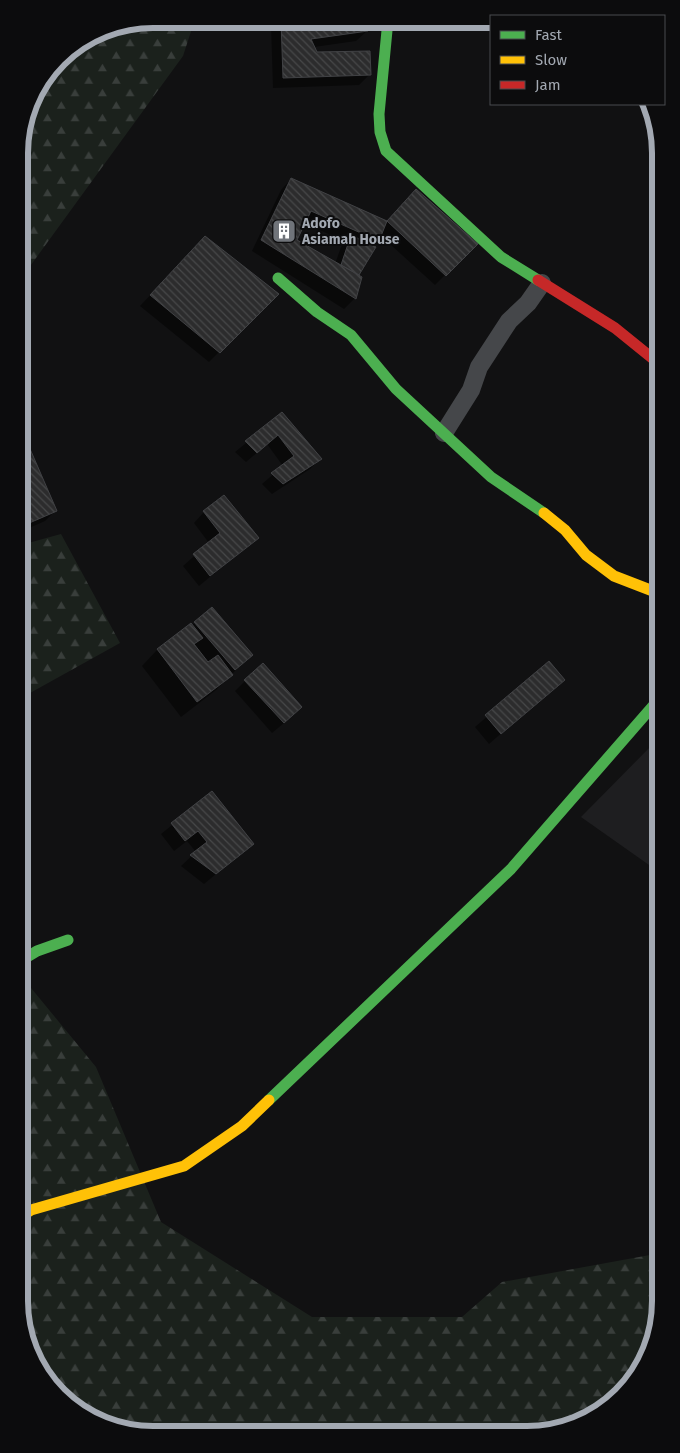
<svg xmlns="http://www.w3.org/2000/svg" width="680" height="1453" font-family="'Fira Sans',sans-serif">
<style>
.built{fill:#1e1e20}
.forest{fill:url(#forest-firs)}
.shadow{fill:#0007;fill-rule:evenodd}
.building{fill:url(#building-back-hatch);stroke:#414245}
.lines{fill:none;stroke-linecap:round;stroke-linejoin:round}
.street{stroke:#45474a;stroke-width:18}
.fast{stroke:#4caf50;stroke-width:11}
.slow{stroke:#ffc107;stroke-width:11}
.jam{stroke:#c62828;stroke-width:11}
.labels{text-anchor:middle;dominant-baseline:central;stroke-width:4;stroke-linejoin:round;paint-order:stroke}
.poi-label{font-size:14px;font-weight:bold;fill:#a3a9b2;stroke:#0c0c0d;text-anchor:start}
.rim{fill:none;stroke:#a3a9b2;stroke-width:6}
</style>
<defs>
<pattern id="forest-firs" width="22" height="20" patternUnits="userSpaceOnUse" patternTransform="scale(1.25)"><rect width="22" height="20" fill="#1b211c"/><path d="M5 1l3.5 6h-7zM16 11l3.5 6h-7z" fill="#393e3b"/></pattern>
<pattern id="building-back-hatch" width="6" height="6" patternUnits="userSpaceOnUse" patternTransform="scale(1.25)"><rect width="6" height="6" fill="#2c2c2d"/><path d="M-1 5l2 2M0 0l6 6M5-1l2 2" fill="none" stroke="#474849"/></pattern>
</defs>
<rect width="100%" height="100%" fill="#111112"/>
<path class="built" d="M659 738V872L581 817Z"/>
<path class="forest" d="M153 19H195L183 56 28 269 20 273 19 143 33 93 64 52 102 29Z
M61 534 120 643 21 698V545Z
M22 977 96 1067 161 1222 312 1317H462L502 1282 661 1253V1310L651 1351 628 1388 562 1430 127 1432 64 1401 23 1335Z"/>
<path class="shadow" d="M276 20H369L367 31 356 41 314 47 317 54 369 75 359 85 273 88 271 24Z
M291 179 387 222 406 201 476 244 435 285 380 235 357 276 360 277 355 298 344 309 252 251 281 190ZM304 223 346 242 341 247 335 264 295 241Z
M195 248 277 294 209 362 140 306Z
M282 414 320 459 310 469 272 494 262 484 283 466 267 444 246 462 235 452Z
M20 446 56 510 45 521 20 532Z
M204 512 257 538 199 586 183 566 209 543 194 523Z
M195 623 251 655 216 690 181 717 142 666 157 650Z
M549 663 563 680 489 744 475 727Z
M245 681 290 718 272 733 235 691Z
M212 793 252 844 204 884 181 866 196 852 187 841 174 851 161 834Z"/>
<path class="building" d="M281 20H371L368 31 311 39 317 52 370 51 371 75 283 78Z
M291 178 387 221 379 241 311 211 297 240 362 277 356 299 261 240Z
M416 189 478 244 446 276 387 221Z
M351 235 376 247 359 275 341 265Z
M205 236 279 294 220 353 150 295Z
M282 412 322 459 283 484 271 473 294 456 278 435 257 453 245 441Z
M27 442 57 511 20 527V445Z
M224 495 259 538 210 576 193 554 220 533 203 511Z
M212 607 253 655 235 670 194 622Z
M191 623 203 638 194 644 208 662 218 655 233 675 197 702 157 649Z
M549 661 565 680 501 734 485 715Z
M263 663 302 707 284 723 244 680Z
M212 791 254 844 216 874 190 855 207 842 198 831 185 841 171 823Z"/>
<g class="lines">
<path class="street" d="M444 433 471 390 479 367 509 321 528 303 542 283"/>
<path class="fast" d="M388 20 379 114 380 132 386 151 501 257 538 280
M278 278 317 312 351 335 396 389 491 477 544 513
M22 960 37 951 68 940
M269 1100 511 869 659 699"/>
<path class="slow" d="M544 513 565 530 586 555 614 576 658 593
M23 1215 31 1210 184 1166 242 1126 269 1100"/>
<path class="jam" d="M538 280 615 328 657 362"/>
</g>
<defs>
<g id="building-square" transform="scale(1.25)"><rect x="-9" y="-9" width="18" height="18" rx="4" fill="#70747a" stroke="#0c0c0d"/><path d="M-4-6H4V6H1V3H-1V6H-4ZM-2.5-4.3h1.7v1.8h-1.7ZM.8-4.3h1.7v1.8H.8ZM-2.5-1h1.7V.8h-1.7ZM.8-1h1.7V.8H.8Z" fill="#fff"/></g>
</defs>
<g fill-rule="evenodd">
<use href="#building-square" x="284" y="231"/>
</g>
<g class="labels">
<g class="poi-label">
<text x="302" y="223">Adofo<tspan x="302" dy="16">Asiamah House</tspan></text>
</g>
</g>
<path d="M0 0H680V1453H0ZM153 28H527A125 125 0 0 1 652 153V1301A125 125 0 0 1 527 1426H153A125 125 0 0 1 28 1301V153A125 125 0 0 1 153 28Z" fill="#0c0c0d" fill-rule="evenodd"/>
<path class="rim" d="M153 28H527A125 125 0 0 1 652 153V1301A125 125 0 0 1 527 1426H153A125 125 0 0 1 28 1301V153A125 125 0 0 1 153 28Z"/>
<rect x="490" y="15" width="175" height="90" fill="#0c0c0d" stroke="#484b4f"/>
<rect x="500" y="31" width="25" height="8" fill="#4caf50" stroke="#484b4f"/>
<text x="535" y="40" font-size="15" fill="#a3a9b2">Fast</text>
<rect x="500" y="56" width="25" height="8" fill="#ffc107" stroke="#484b4f"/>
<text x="535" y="65" font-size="15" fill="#a3a9b2">Slow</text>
<rect x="500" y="81" width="25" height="8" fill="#c62828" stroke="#484b4f"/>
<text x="535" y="90" font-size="15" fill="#a3a9b2">Jam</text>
</svg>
